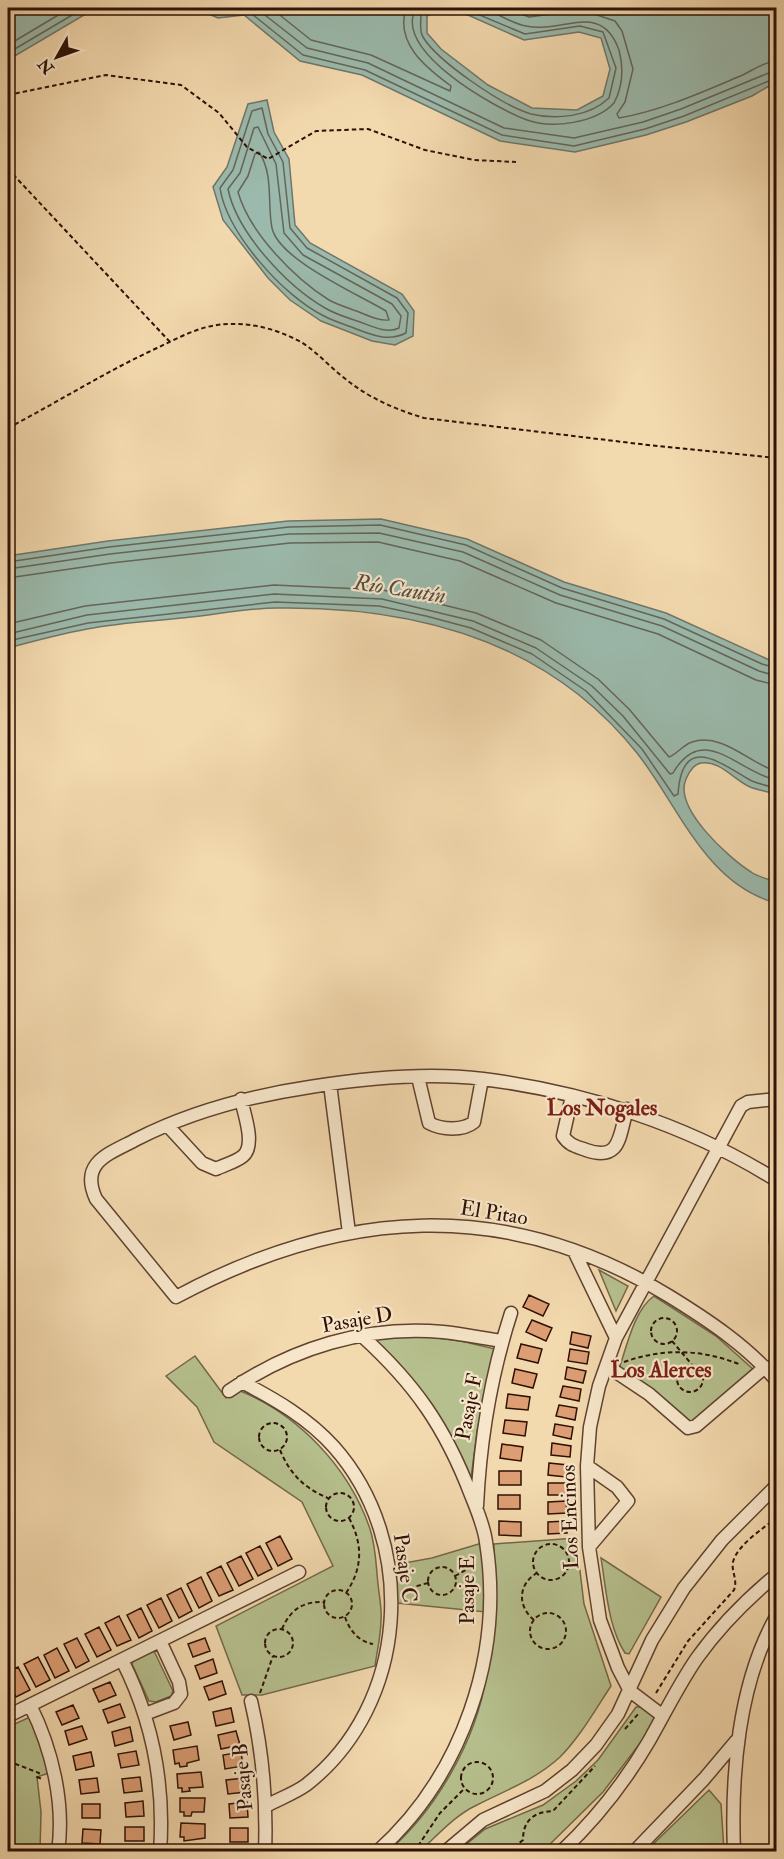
<svg xmlns="http://www.w3.org/2000/svg" width="784" height="1859" font-family="'IM FELL Double Pica',serif">
<style>
.green{fill:#b6c08e;stroke:#72684a;stroke-width:1.5}
.water{fill:#9bbaad;stroke:#6f766a;stroke-width:1.5;fill-rule:evenodd}
.lines{fill:none;stroke-linecap:round;stroke-linejoin:round}
.shore{stroke:#646559;stroke-width:1.5}
.building{fill:#dd9e74;stroke:#2e1005;stroke-width:1.5}
.minor-casing{stroke:#5f422f;stroke-width:15}
.path{stroke:#2e1005;stroke-width:2;stroke-dasharray:4.5 3;stroke-linecap:butt}
.minor{stroke:#f7e6ca;stroke-width:12}
.labels{text-anchor:middle;dominant-baseline:central;stroke-width:4.5;stroke-linejoin:round;paint-order:stroke}
.street-label{font-size:21px;fill:#2e1005;stroke:#f7e6ca}
.water-label{font-size:22px;font-style:italic;fill:#544c40;stroke:#f7e6ca}
.neighbourhood-label{font-size:22px;font-weight:bold;fill:#7a1f14;stroke:#f7e6ca}
</style>
<rect width="100%" height="100%" fill="#f3d9ae"/>
<filter id="stains"><feTurbulence type="fractalNoise" baseFrequency=".00333" numOctaves="4"/><feColorMatrix values="0 0 0 0 .2 0 0 0 0 .09 0 0 0 0 .02 0 0 0 .5 -.17"/></filter>
<radialGradient id="worn" r=".72"><stop offset=".6" stop-color="#630" stop-opacity="0"/><stop offset="1" stop-color="#630" stop-opacity=".3"/></radialGradient>
<path class="green" d="M599 1270 628 1286 616 1311Z
M654 1296 716 1336 754 1370 692 1423 619 1369C627 1346 634 1310 654 1296Z
M415 1335 461 1341 495 1349 477 1432 471 1478C449 1422 412 1382 371 1339Z
M195 1356 226 1398 238 1390C298 1414 349 1467 370 1529 376 1547 376 1566 378 1584 379 1595 382 1608 381 1620 381 1635 377 1651 375 1666L262 1695H242L216 1626 333 1566 302 1502 214 1442 197 1407 166 1376Z
M576 1538 584 1604 611 1686C595 1710 580 1737 560 1757 535 1780 506 1790 477 1805 455 1815 437 1836 420 1851L387 1852C436 1811 476 1740 486 1678 494 1634 493 1588 494 1544Z
M482 1543 486 1612 397 1603 393 1565 432 1558Z
M601 1558 661 1597 629 1654 625 1653C608 1627 606 1588 601 1558Z
M154 1651 173 1691 171 1696 156 1702 149 1701 132 1664 134 1660Z
M636 1707H642L653 1714 654 1720 650 1730 603 1792 543 1851 457 1852 485 1829 543 1805 576 1781 598 1760Z
M30 1717 49 1773 37 1777 41 1812 40 1851H8V1727Z
M709 1790 721 1804 724 1851H646Z"/>
<path class="water" d="M8 8H96L8 60Z
M195 8H776V82L752 96 686 122 646 135 575 152 500 141 362 75 300 61 244 15 218 18ZM442 9 468 15 524 40 579 32 601 38 610 69 603 96 577 110 532 108 488 85 441 49 427 33V16Z
M267 100 274 132 289 159 295 225 310 243 402 294 414 311 413 336 395 345 372 341 321 321 290 300 268 278 223 220 213 187 227 167 248 104Z
M381 519 467 539 564 582 666 613 776 663V794C768 792 758 790 750 787 734 780 720 760 701 763 694 764 689 772 686 779 673 808 729 858 751 872 758 877 768 879 776 882V903C705 884 679 806 637 753 548 641 416 606 277 608 248 608 219 614 191 617 157 621 121 622 87 629 60 634 34 641 8 648V556L108 541 288 521Z"/>
<g class="lines">
<path class="shore" d="M209 8 219 12 247 10 303 55 365 70 502 135 574 146 645 129 684 116 776 78
M256 8 307 48 368 63 504 128 574 138 643 122 681 109 776 70
M271 8 311 40 371 55 450 91 451 86C425 67 395 43 406 8
M416 8C392 51 495 108 527 120 552 129 596 123 614 103 623 86 624 69 619 50 601 0 563 34 526 26 512 24 497 13 484 8
M430 8 421 15C421 21 419 31 423 37 437 61 503 106 531 114 556 120 589 117 609 98L616 68 603 32 580 26 525 34 463 8
M506 8 529 17 582 10 615 21 622 31 633 69 625 102 617 114 619 118C660 111 700 93 738 77 751 72 762 62 776 61
M8 45 70 8
M8 53 84 8
M262 108 268 134 283 162 290 228 307 248 397 298 408 313 406 333C388 342 372 335 354 328 344 324 333 321 324 316 283 296 227 233 220 188L233 170 252 111Z
M258 127 276 164 284 233 303 255 392 304 401 316 399 328C387 334 371 326 360 322 348 318 335 314 325 308 287 286 237 233 228 189L240 173 254 128Z
M259 152C274 175 267 203 272 228 279 260 358 294 386 311L389 320C379 321 369 316 359 312 349 308 338 305 329 300 294 278 249 232 238 192L248 176 255 154Z
M8 562 109 547 289 527 380 525 466 545 562 588 664 619 762 664 776 668
M8 569 110 554 289 534 379 533 463 552 560 595 662 626 759 671 776 676
M8 578 111 563 290 543 378 542 460 561 556 603 658 634 756 680 776 685
M8 624 85 606 274 585 383 590 476 613 541 640 598 679 629 709 669 757C677 754 683 745 692 742 723 732 750 764 776 771
M8 634 87 615 274 594 382 599 473 621 536 648 592 686 623 716 670 774 673 773C703 721 738 772 776 780
M8 641 88 623 275 602 379 606 426 616 471 628 532 654 586 691 642 749 674 796 678 794C682 733 719 762 750 780 758 784 768 786 776 788"/>
</g>
<path class="building" d="M529 1295 549 1304 543 1316 523 1307Z
M532 1320 552 1328 546 1341 526 1332Z
M572 1332 591 1336 588 1348 570 1344Z
M521 1344 542 1349 538 1363 517 1358Z
M570 1349 589 1352 587 1364 568 1361Z
M567 1367 586 1371 583 1383 565 1379Z
M515 1369 537 1374 533 1388 512 1383Z
M563 1386 581 1389 579 1401 560 1397Z
M508 1394 530 1397 528 1410 506 1408Z
M559 1405 577 1408 575 1420 556 1416Z
M505 1420 527 1422 525 1436 503 1433Z
M555 1424 573 1427 571 1439 553 1435Z
M552 1443 571 1446 570 1457 551 1455Z
M502 1444 523 1447 521 1461 500 1458Z
M549 1463 568 1465 566 1477 548 1475Z
M499 1471H521V1485H499Z
M548 1483H567V1495H548Z
M498 1495H520V1509H498Z
M566 1501 567 1513 548 1514V1502Z
M499 1521 521 1522V1536L499 1535Z
M566 1521 567 1533 548 1534V1522Z
M280 1536 292 1559 278 1566 266 1543Z
M260 1546 272 1569 258 1576 246 1553Z
M241 1556 253 1579 239 1586 227 1563Z
M221 1566 233 1590 219 1596 207 1573Z
M201 1577 212 1601 199 1608 187 1584Z
M181 1588 192 1611 179 1618 167 1595Z
M161 1598 172 1621 159 1628 147 1605Z
M141 1608 152 1631 139 1638 127 1615Z
M119 1616 131 1640 117 1646 105 1623Z
M99 1627 111 1650 97 1657 85 1634Z
M77 1638 89 1661 76 1668 64 1644Z
M205 1638 210 1651 193 1657 188 1644Z
M57 1648 69 1671 55 1678 44 1655Z
M38 1657 50 1680 36 1687 24 1664Z
M213 1659 217 1673 200 1679 195 1666Z
M18 1667 30 1690 16 1697 8 1680V1672Z
M222 1681 226 1694 209 1700 204 1687Z
M110 1682 116 1695 99 1702 93 1689Z
M120 1704 125 1717 108 1723 103 1710Z
M73 1705 79 1718 62 1725 56 1712Z
M231 1708 234 1722 216 1726 213 1712Z
M188 1722 191 1735 174 1740 170 1726Z
M82 1726 87 1739 69 1745 65 1731Z
M130 1727 133 1741 115 1746 112 1732Z
M236 1731 240 1745 221 1749 218 1735Z
M197 1746 199 1760 187 1763V1766L180 1767 179 1763 175 1764 173 1750Z
M136 1751 139 1765 121 1768 118 1754Z
M91 1752 94 1766 76 1770 73 1756Z
M241 1752 243 1766 225 1769 223 1755Z
M201 1772 203 1787 189 1788 190 1791 182 1792V1788H178L177 1774Z
M140 1777 142 1791 124 1793 122 1779Z
M97 1778 99 1792 81 1794 79 1780Z
M245 1778 246 1792 228 1794 226 1780Z
M180 1798H205L204 1812H192L191 1816H184V1812H180Z
M143 1801 144 1816 126 1817 125 1803Z
M247 1802 248 1817 230 1818 229 1804Z
M82 1804H100V1818H82Z
M181 1823 205 1824V1838L184 1841V1837H180Z
M125 1827H144V1841H125Z
M230 1828H248V1842H230Z
M83 1829 101 1830 100 1844 82 1843Z
M180 1846 204 1849V1852H179Z"/>
<g class="lines">
<g class="minor-casing">
<path id="minor" d="M418 1077 429 1123C442 1130 463 1131 474 1122L482 1079
M330 1084 349 1233
M572 1096 563 1136C569 1145 575 1146 586 1150 621 1162 619 1136 627 1109
M167 1125 202 1163 216 1169C224 1165 236 1162 243 1156 256 1145 244 1114 241 1099
M776 1180C688 1125 586 1092 483 1079 426 1072 366 1078 310 1087 250 1096 192 1111 137 1139 109 1154 79 1162 96 1199L176 1297C342 1208 505 1196 669 1296 708 1320 747 1346 776 1380
M776 1232V1242
M574 1251 616 1338
M361 1335C415 1384 445 1427 471 1495 477 1510 484 1526 486 1542 504 1655 462 1776 377 1852
M607 1366 649 1394 688 1428 696 1426 765 1367
M242 1382C276 1400 308 1418 334 1447 419 1543 409 1705 306 1785 295 1793 279 1799 266 1806
M229 1391C292 1348 366 1325 443 1332 462 1334 482 1338 502 1341
M587 1466 617 1487 628 1501 589 1547
M477 1506C480 1441 491 1375 511 1313
M122 1660C153 1721 165 1783 160 1852
M251 1701C263 1752 267 1799 265 1852
M30 1705C52 1749 65 1803 58 1852
M145 1714 174 1703 181 1694 179 1682 160 1641
M8 1716 299 1572
M663 1716 630 1691 618 1668 600 1620 589 1547 587 1466 590 1427 599 1386 616 1338 741 1106 748 1102 776 1099
M445 1852 483 1820 545 1791 572 1770 596 1745 618 1714 652 1640 684 1588 722 1540 776 1486
M561 1852C596 1819 625 1782 649 1741 665 1713 679 1684 697 1658 720 1626 747 1599 776 1575
M634 1852 704 1779 736 1741
M734 1852C731 1776 738 1684 776 1617"/>
</g>
<path class="path" d="M8 95 106 75 181 85 219 113 247 147 268 159 316 131 368 129 425 150 474 160 516 162
M8 169 170 342
M8 428C58 402 105 372 157 348 176 339 196 328 217 325 246 321 275 328 301 342 317 352 329 366 343 377 367 397 394 409 424 418L648 445 776 458
M651 1331a13 13 0 1 1 26 0a13 13 0 1 1-26 0Z
M672 1341 693 1366
M624 1362C663 1348 703 1349 741 1365
M677 1379a13 13 0 1 1 26 0a13 13 0 1 1-26 0Z
M259 1437a14 14 0 1 1 28 0a14 14 0 1 1-28 0Z
M280 1450C290 1474 304 1488 328 1498
M326 1507a14 14 0 1 1 28 0a14 14 0 1 1-28 0Z
M533 1562a18 18 0 1 1 36 0a18 18 0 1 1-36 0Z
M428 1581a14 14 0 1 1 28 0a14 14 0 1 1-28 0Z
M455 1576 476 1564
M402 1590 428 1583
M324 1604a14 14 0 1 1 28 0a14 14 0 1 1-28 0Z
M346 1593C363 1568 363 1544 349 1518
M530 1631a18 18 0 1 1 36 0a18 18 0 1 1-36 0Z
M345 1617C350 1631 358 1641 373 1644
M534 1620C517 1606 518 1584 537 1573
M282 1629C290 1610 303 1601 324 1602
M265 1643a14 14 0 1 1 28 0a14 14 0 1 1-28 0Z
M260 1693 273 1656
M656 1693 688 1641 734 1590C738 1579 731 1572 733 1562 737 1545 764 1528 776 1518
M625 1729 639 1713
M8 1761 39 1773 37 1777 42 1779
M461 1778a16 16 0 1 1 32 0a16 16 0 1 1-32 0Z
M418 1846 440 1813 465 1788
M401 1852 405 1846 412 1844 423 1852
M508 1852 523 1840C523 1820 534 1812 553 1811L595 1766"/>
<use href="#minor" class="minor"/>
</g>
<g class="labels">
<g class="street-label">
<text transform="translate(494 1213) rotate(9)">El Pitao</text>
<text transform="translate(357 1320) rotate(-10)">Pasaje D</text>
<text transform="translate(469 1407) rotate(-79)">Pasaje F</text>
<text transform="translate(570 1517) rotate(-92)">Los Encinos</text>
<text transform="translate(405 1568) rotate(82)">Pasaje C</text>
<text transform="translate(467 1590) rotate(-90)">Pasaje E</text>
<text transform="translate(243 1777) rotate(-95)">Pasaje B</text>
</g>
<g class="water-label">
<text transform="translate(400 589) rotate(9)">Río Cautín</text>
</g>
<g class="neighbourhood-label">
<text x="602" y="1108">Los Nogales</text>
<text x="661" y="1370">Los Alerces</text>
</g>
</g>
<rect width="784" height="1859" fill="none" stroke="#f3d9ae" stroke-width="30"/>
<rect x="9" y="9" width="766" height="1841" fill="none" stroke="#2e1005" stroke-width="3"/>
<rect x="15" y="15" width="754" height="1829" fill="none" stroke="#2e1005" stroke-width="1.5"/>
<g transform="translate(57 57) rotate(230)" stroke="#f7e6ca" stroke-width="4.5" paint-order="stroke">
<path d="M0-4.5L10 22L0 15L-10 22Z" fill="#2e1005"/>
<text y="-9" font-size="16" font-weight="bold" text-anchor="middle" fill="#2e1005">N</text>
</g>
<rect width="100%" height="100%" filter="url(#stains)"/>
<rect width="100%" height="100%" fill="url(#worn)"/>
</svg>
